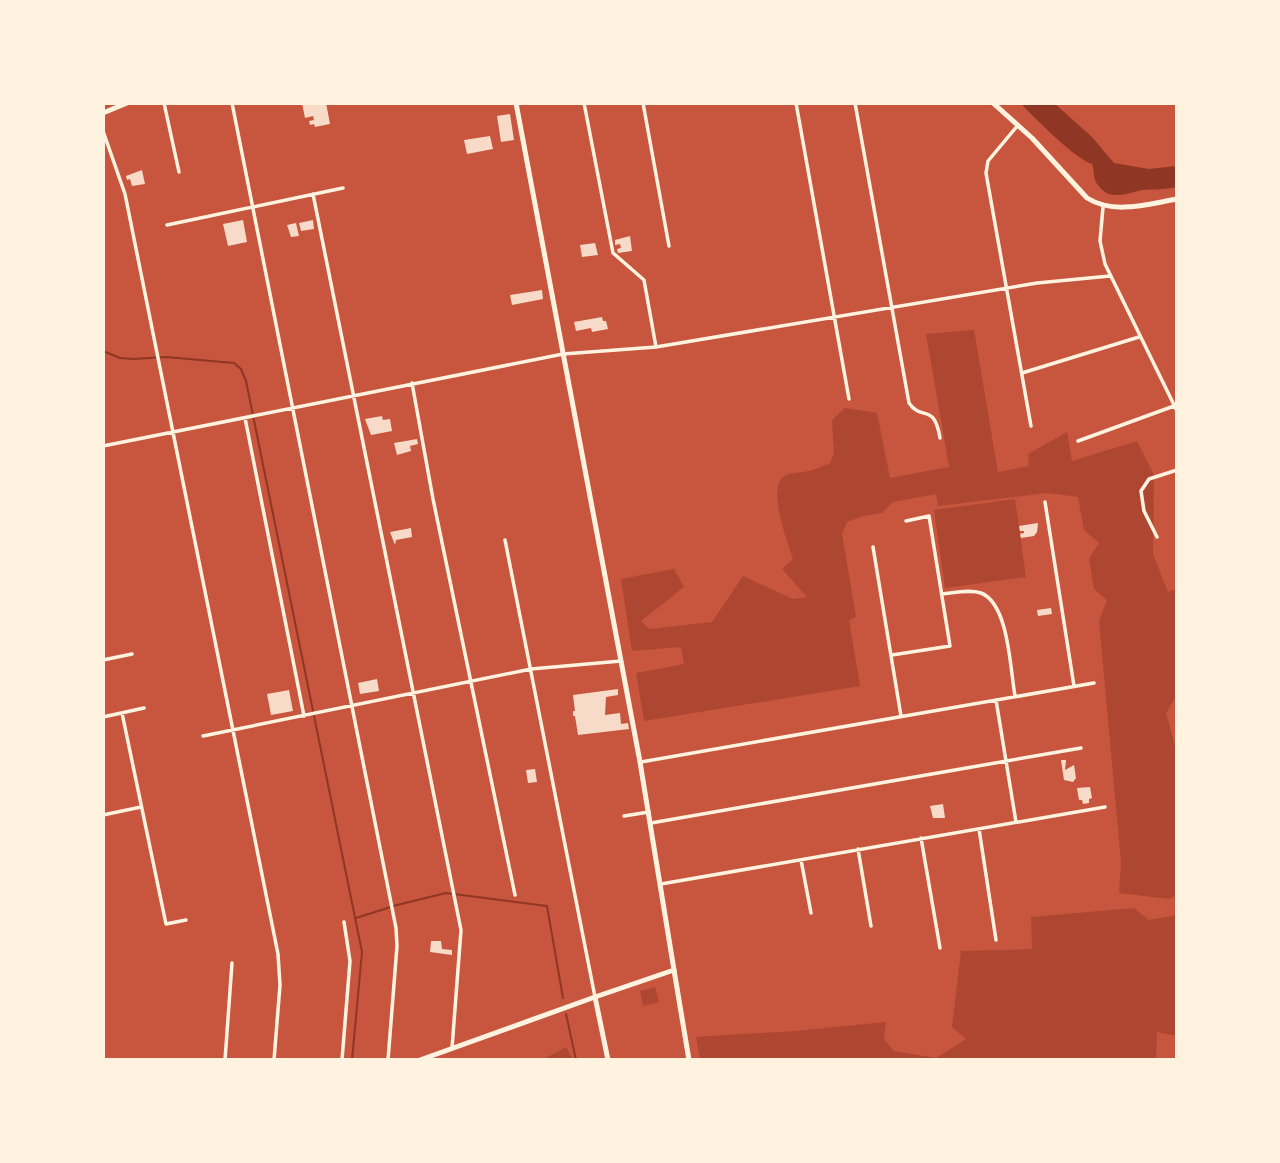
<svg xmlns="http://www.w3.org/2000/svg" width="1280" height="1163" font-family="Commissioner,sans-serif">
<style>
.green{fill:#ae4732}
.water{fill:#8f3625}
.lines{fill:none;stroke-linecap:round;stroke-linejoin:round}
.stream{stroke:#8f3625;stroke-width:2}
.building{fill:#f7dbc8}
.minor{stroke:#fff3e0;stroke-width:3.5}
.tertiary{stroke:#fff3e0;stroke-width:5}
.secondary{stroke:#fff3e0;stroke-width:5}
</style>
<rect width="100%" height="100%" fill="#c8553d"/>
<path class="green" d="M974 330 998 472 1029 466 1028 454 1067 432 1072 461 1137 441 1154 475 1153 554 1168 592 1177 589V695L1166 713 1177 753V895L1170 899 1119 893 1121 862 1099 621 1107 600 1094 589 1089 559 1099 543 1084 530 1078 497 1047 493 938 506 936 494 893 502 882 513 863 516 847 522 842 534 856 617 849 620 860 686 644 721 636 673 684 664 681 647 632 651 621 579 674 569 684 587 641 621 649 629 712 622 743 576 793 599 807 597 782 569 793 559C788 543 765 485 786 475 792 472 802 473 809 471 816 469 823 466 830 463L834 454 832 420 845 408 877 413 890 478 949 467 926 334Z
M1015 499 1026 577 945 588 934 510Z
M1134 908 1149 920 1177 915V1036L1157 1032 1156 1060H700L696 1037 794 1031 886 1022 884 1039 894 1051 936 1058 966 1039 952 1027 961 951 1032 949 1031 917Z
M655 987 659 1002 643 1006 640 991Z
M566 1047 573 1060H546V1058Z"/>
<path class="water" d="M1020 103H1054L1092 137 1114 163 1149 169 1177 166V187C1165 190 1154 189 1143 190 1126 193 1110 202 1098 185 1092 178 1095 171 1092 164 1075 159 1035 118 1020 103Z"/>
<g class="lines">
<path class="stream" d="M103 351 120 358 133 359 166 357 234 363 241 369 246 381 362 952 352 1060
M356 918 397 905 446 893 547 906 563 998
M566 1014 576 1060"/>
</g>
<path class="building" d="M302 103H326L330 124 315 127 314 124 310 125 309 121 314 120 313 116 305 118Z
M510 114 514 140 501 142 497 116Z
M490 136 493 149 467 154 464 140Z
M142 170 145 184 132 186 130 179 127 180 126 176Z
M243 220 247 242 228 246 223 224Z
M313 220 314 229 301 231 299 223Z
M296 223 299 236 291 237 287 225Z
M630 236 632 251 618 253 617 249 621 248 620 244 615 245V240Z
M595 243 598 255 582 257 580 245Z
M542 290 543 299 512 305 510 295Z
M602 317 603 321H606L608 329 592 332 591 328 576 331 574 322Z
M382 416 383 420 390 419 392 431 371 435 365 419Z
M417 439 418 444 410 446 411 451 397 455 394 443Z
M1038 523 1037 532 1034 536 1021 538 1020 534 1024 533V531H1020L1019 526Z
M411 528 412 537 396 540 395 545 390 532Z
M1051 608 1052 614 1038 616 1037 610Z
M377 679 379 691 360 694 358 683Z
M618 689V695L606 697 605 715 620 713 621 724 628 723 629 729 578 735 575 716H573V711H575L573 695Z
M289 690 293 711 271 715 267 694Z
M1061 760H1066L1065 770 1074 765 1076 778 1073 782 1064 780Z
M535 769 537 782 528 783 526 770Z
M1090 787 1092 798 1089 799V803L1083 804 1082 800H1079L1077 788Z
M943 804 945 818H933L930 806Z
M431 941H441L442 949 452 950V955L430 952Z"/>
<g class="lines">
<path class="minor" d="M164 103 179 172
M232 103 396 928 397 946 388 1060
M584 103 613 253 644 280 656 347
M643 103 669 246
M796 103 849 399
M855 103 909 403C922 422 934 402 940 438
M1018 125 988 161 986 173 1031 426
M103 131 125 194 278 954 280 985 274 1060
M313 194 461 930 452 1048
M1103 207 1100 241 1105 264 1177 411
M167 225 343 188
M1022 373 1139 337
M412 383 433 499 515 895
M245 418 304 716
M1078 441 1174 406
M103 446 563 354 656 347 1037 283 1110 276
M1045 502 1074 686
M1157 537 1144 511 1141 491 1149 479 1177 470
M505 540 595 997
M873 547 901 716
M942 594C954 593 969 589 981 593 1009 604 1010 669 1015 696
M892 655 950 646 929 516 906 521
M103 660 132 654
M996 700 1016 822
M122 713 166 924 186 920
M103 717 144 708
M203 736 531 669 621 661
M641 762 1094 683
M103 815 141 807
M624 816 649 812
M651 823 1081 748
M979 829 996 940
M921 838 940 948
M858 849 871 926
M801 860 811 913
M661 884 1105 807
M225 1060 232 963
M342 1060 350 961 344 922"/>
<path class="tertiary" d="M674 970 689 1060
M420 1060 595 997"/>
<path class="secondary" d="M516 103 640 762 674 970 595 997 608 1060
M993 103 1032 138 1087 198C1114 215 1148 204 1177 199
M103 113 127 103"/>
</g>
<rect width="1280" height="1163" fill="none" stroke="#fff3e0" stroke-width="210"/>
</svg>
